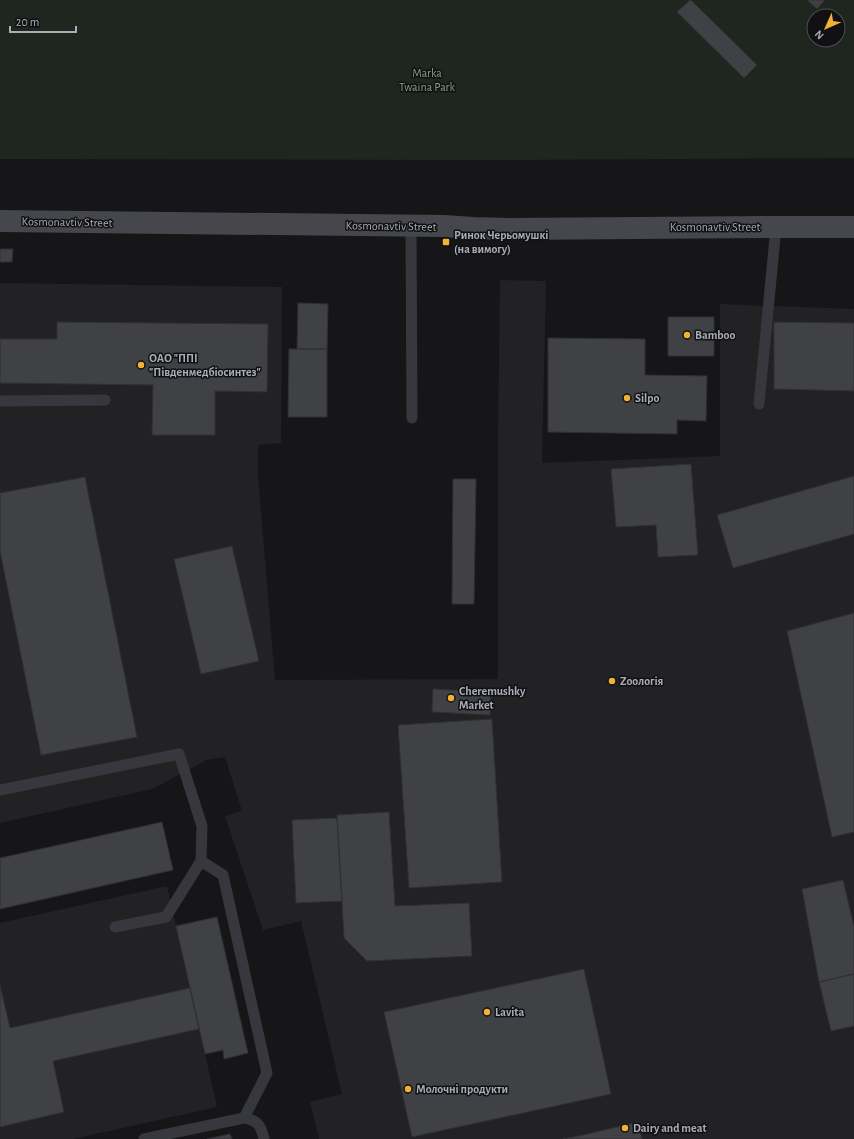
<svg xmlns="http://www.w3.org/2000/svg" width="854" height="1139" font-family="'Alegreya Sans',sans-serif">
<style>
.built{fill:#222225}
.green{fill:#1e261f;fill-rule:evenodd}
.building{fill:#404145;stroke:#303034}
.lines{fill:none;stroke-linecap:round;stroke-linejoin:round}
.lane{stroke:#37383d;stroke-width:11}
.secondary{stroke:#45474d;stroke-width:22}
.poi-dot{fill:#f2b134;stroke:#111113;stroke-width:1.5}
.labels{text-anchor:middle;dominant-baseline:central;stroke-width:3;stroke-linejoin:round;paint-order:stroke}
.park-label{font-size:12px;fill:#7fa381;stroke:#111113}
.street-label{font-size:12px;fill:#a8adb8;stroke:#111113}
.poi-label{font-size:12px;font-weight:bold;fill:#a8adb8;stroke:#111113;text-anchor:start}
</style>
<rect width="100%" height="100%" fill="#161618"/>
<path class="built" d="M500 280 546 281 542 463 720 456V304L854 309V1139H319L310 1102 342 1094 301 921 263 930 225 816 242 811 225 757 207 760 152 789 0 823V283L282 287 281 443 258 445V475L275 680 498 679V442Z
M167 886 217 1107 73 1139H0V923Z"/>
<path class="green" d="M0 0H854V158L486 160 0 159ZM814 16H838V40H814Z"/>
<path class="building" d="M690 0H691L757 65 744 78 677 12Z
M807 0H825L817 9Z
M0 249H13L12 262H0Z
M298 303 328 304 327 349H297Z
M668 317H714V356H668Z
M57 322 268 324 267 392 215 391V435H152L153 385 0 383V339H57Z
M774 322 854 323V391L774 389Z
M548 338 645 339V375L707 376 706 421 677 420V434L548 432Z
M289 349H327V417H288Z
M691 464 698 555 658 557 656 525 616 527 611 469Z
M854 476V534L733 568 717 515Z
M85 477 137 737 41 755 0 551V493Z
M453 479H476L474 604H452Z
M232 546 259 661 201 674 174 559Z
M854 613V832L832 837 787 631Z
M433 689 491 692 490 715 432 712Z
M492 719 502 882 409 888 398 725Z
M389 812 395 906 469 903 472 956 367 961 344 938 337 815Z
M337 818 342 901 296 903 292 820Z
M162 822 173 870 0 909V858Z
M843 880 854 926V974L819 982 802 889Z
M217 917 248 1053 224 1059 223 1050 205 1054 176 926Z
M584 969 611 1094 412 1137 384 1012Z
M854 974V1026L831 1031 819 982Z
M0 985 10 1028 190 988 199 1029 53 1061 64 1112 0 1127Z
M638 1122 642 1139H563L583 1135Z
M230 1134 232 1139H207Z"/>
<g class="lines">
<path class="lane" d="M411 227 412 418
M0 401 105 400
M759 404 776 227
M0 790 179 754 202 826 201 861 166 917 115 927
M201 861 223 875 267 1073 244 1118
M144 1139 244 1118C258 1120 261 1126 264 1139"/>
<path class="secondary" d="M0 221 444 226 473 228 509 229 776 227H854"/>
</g>
<g class="poi-dot">
<rect x="442" y="238" width="8" height="8" rx="2"/>
<circle cx="687" cy="335" r="4"/>
<circle cx="141" cy="365" r="4"/>
<circle cx="627" cy="398" r="4"/>
<circle cx="612" cy="681" r="4"/>
<circle cx="451" cy="698" r="4"/>
<circle cx="487" cy="1012" r="4"/>
<circle cx="408" cy="1089" r="4"/>
<circle cx="625" cy="1128" r="4"/>
</g>
<g class="labels">
<g class="park-label">
<text x="427" y="73">Marka<tspan x="427" dy="14">Twaina Park</tspan></text>
</g>
<g class="street-label">
<text transform="translate(67 222) rotate(1)">Kosmonavtiv Street</text>
<text transform="translate(391 226) rotate(1)">Kosmonavtiv Street</text>
<text x="715" y="227">Kosmonavtiv Street</text>
</g>
<g class="poi-label">
<text x="454" y="235">Ринок Черьомушкі<tspan x="454" dy="14">(на вимогу)</tspan></text>
<text x="695" y="335">Bamboo</text>
<text x="149" y="358">ОАО "ППІ<tspan x="149" dy="14">"Південмедбіосинтез"</tspan></text>
<text x="635" y="398">Silpo</text>
<text x="620" y="681">Zooлогія</text>
<text x="459" y="691">Cheremushky<tspan x="459" dy="14">Market</tspan></text>
<text x="495" y="1012">Lavita</text>
<text x="416" y="1089">Молочні продукти</text>
<text x="633" y="1128">Dairy and meat</text>
</g>
</g>
<g transform="translate(826 28) rotate(225)"><circle r="19" fill="#111113" stroke="#4d4f55"/>
<path d="M0-3L7 15L0 10L-7 15Z" fill="#f2b134"/>
<text y="-6" font-size="11" font-weight="bold" text-anchor="middle" fill="#a8adb8">N</text>
</g>
<path d="M10 26v6h66v-6" fill="none" stroke="#a8adb8" stroke-width="2"/>
<text x="16" y="26" font-size="12" fill="#a8adb8" stroke="#111113" stroke-width="3" paint-order="stroke">20 m</text>
</svg>
